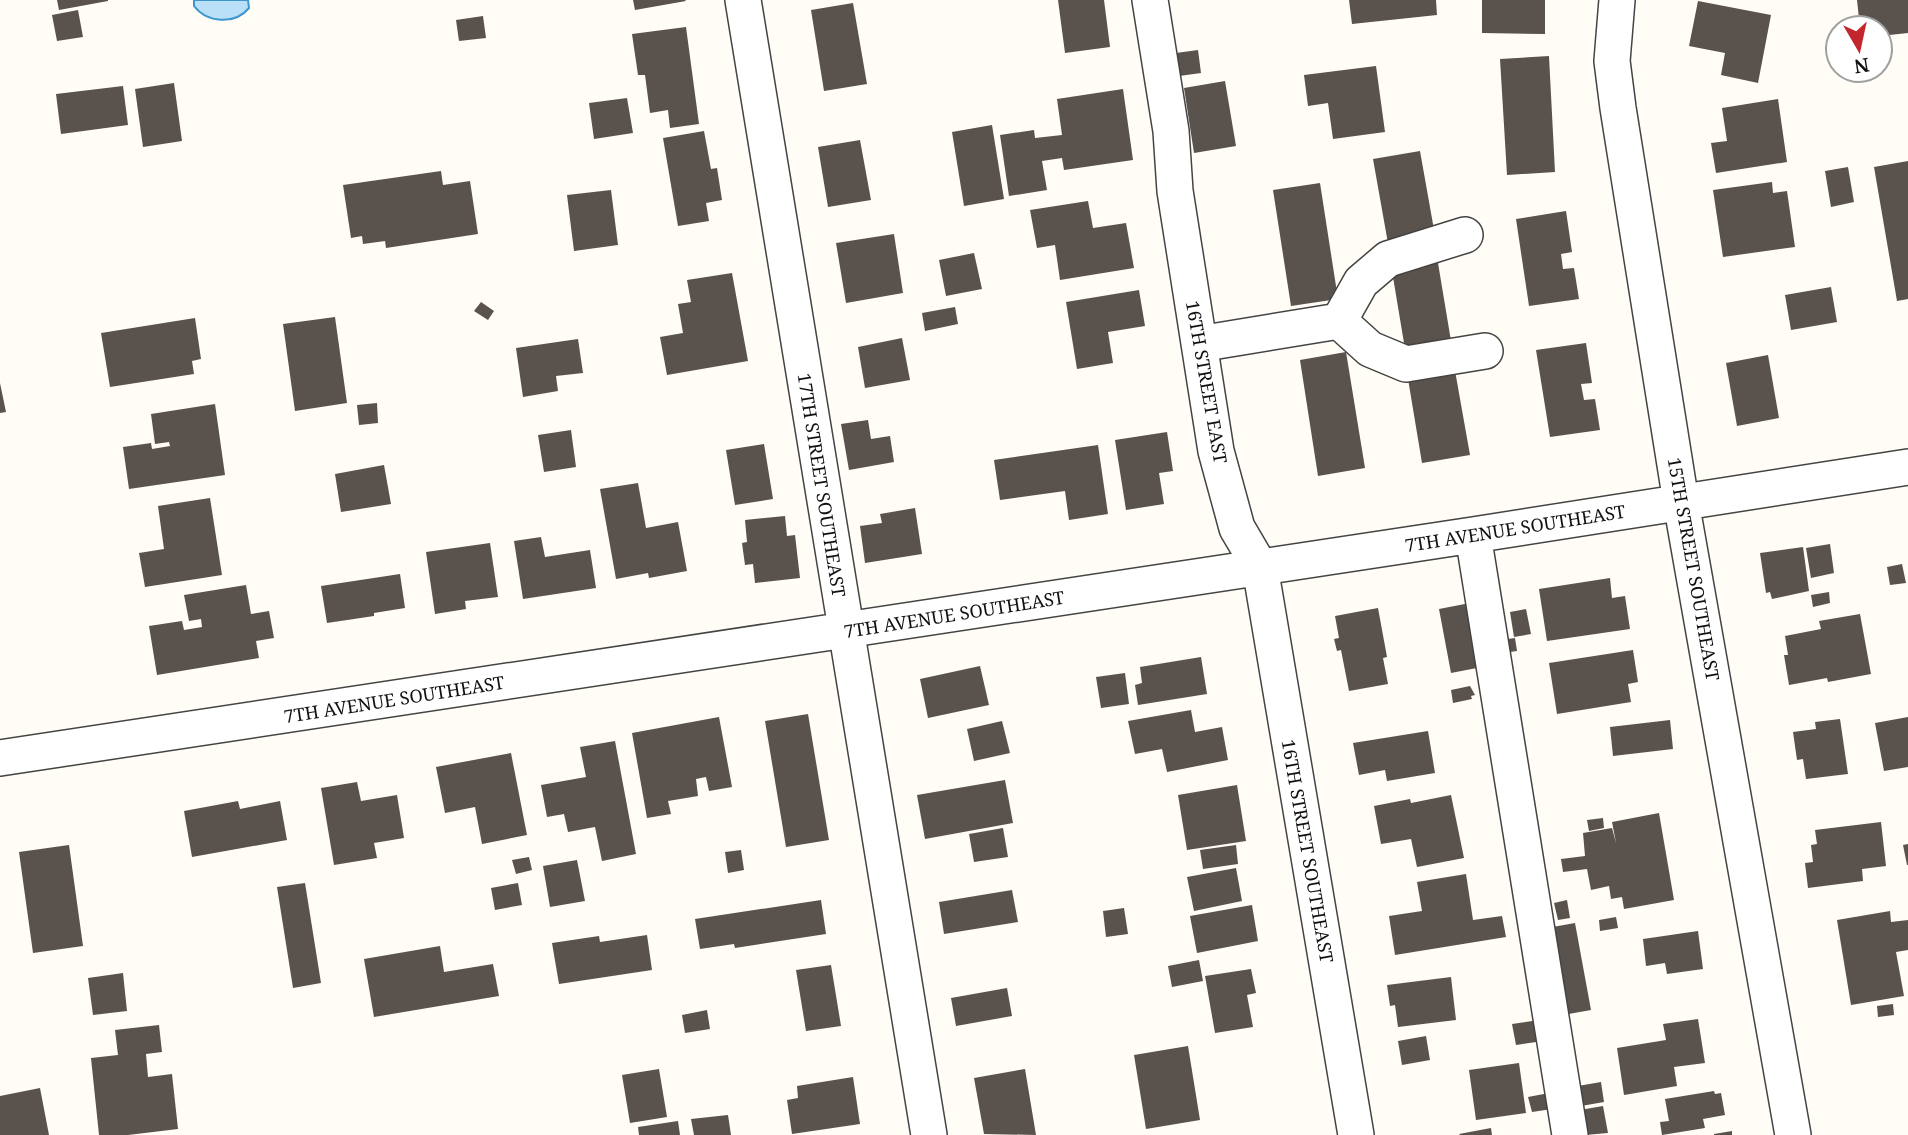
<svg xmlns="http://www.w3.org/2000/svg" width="1908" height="1135" font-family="'Noto Serif',serif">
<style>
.water{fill:#b9e0f7;stroke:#3f96cf;stroke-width:2}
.building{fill:#5a524d}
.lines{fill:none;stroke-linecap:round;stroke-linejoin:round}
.minor-casing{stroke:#444;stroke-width:38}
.minor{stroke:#fff;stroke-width:35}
.labels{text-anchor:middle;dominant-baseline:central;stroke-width:7;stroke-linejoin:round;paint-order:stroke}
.street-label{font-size:18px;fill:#111;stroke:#fff}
</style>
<rect width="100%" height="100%" fill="#fffdf5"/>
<path class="water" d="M194 0H248L249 8C235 25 207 23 194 6Z"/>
<path class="building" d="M57 0H108V1L59 10Z
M633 0H685L686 1 635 10Z
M1058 0H1104L1110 47 1065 53Z
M1349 0H1436L1437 15 1352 24Z
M1482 0H1545V34L1482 33Z
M1857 0H1908V33L1880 36V28H1860Z
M1698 1 1771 15 1758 83 1721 75 1725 53 1689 46Z
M853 3 867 84 824 91 811 10Z
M78 10 83 37 57 41 52 15Z
M483 16 486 38 459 41 456 20Z
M686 27 699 124 670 128 668 110 650 113 645 75H638L632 34Z
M1198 50 1201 73 1179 76 1176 53Z
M1549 56 1555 172 1507 175 1500 59Z
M1376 66 1385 132 1333 139 1328 103 1308 106 1304 75Z
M1225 81 1236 146 1194 153 1184 88Z
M174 83 182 141 143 147 135 89Z
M123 86 128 125 61 134 56 94Z
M1123 89 1133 160 1064 170 1062 158 1042 161 1047 190 1009 196 1000 135 1034 130 1035 138 1062 135 1057 99Z
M627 98 633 133 594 139 589 103Z
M1778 99 1787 162 1716 173 1711 143 1727 141 1722 108Z
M992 125 1004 199 964 206 952 132Z
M704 131 711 169 717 168 722 200 706 203 709 221 678 226 663 138Z
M860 140 871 200 828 207 818 147Z
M1420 151 1436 241 1389 249 1373 159Z
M1908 161V299L1897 301 1874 167Z
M1848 167 1854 202 1831 207 1825 171Z
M441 171 443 185 470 181 478 234 386 248 385 241 363 244 362 236 351 238 343 185Z
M1772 182 1773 193 1787 191 1795 247 1723 257 1713 190Z
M1320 183 1338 299 1291 306 1273 190Z
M611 190 618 245 574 251 567 195Z
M1088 201 1093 228 1126 223 1134 268 1060 280 1055 245 1037 248 1030 210Z
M1566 211 1572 252 1561 254 1563 269 1574 268 1579 299 1529 306 1516 219Z
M894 234 903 293 846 303 836 243Z
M974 253 982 289 946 296 939 260Z
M1437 257 1452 347 1406 355 1391 265Z
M732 273 748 361 667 375 660 337 683 333 678 304 691 302 687 280Z
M1831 287 1837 322 1791 330 1785 295Z
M1139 290 1145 326 1108 332 1113 363 1077 369 1066 302Z
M481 302 494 311 488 320 474 311Z
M955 307 958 324 925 331 922 313Z
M335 317 347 403 295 411 283 324Z
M195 318 201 359 192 361 194 374 110 387 101 333Z
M902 338 910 380 865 388 858 347Z
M578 339 583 373 556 376 558 391 523 397 516 348Z
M1586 343 1592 383 1581 384 1584 400 1595 399 1600 430 1550 437 1536 350Z
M1346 352 1365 468 1318 476 1300 360Z
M1768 355 1779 418 1737 426 1726 363Z
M1454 365 1470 455 1422 463 1407 373Z
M0 383 6 412 0 413Z
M377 403 378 423 359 425 357 405Z
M215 404 225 475 129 489 123 447 151 443 152 449 170 446 169 442 155 444 151 414Z
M868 420 871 439 890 436 894 462 849 470 841 424Z
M571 430 576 467 544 472 538 435Z
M1167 432 1173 471 1159 473 1164 504 1126 510 1115 440Z
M764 444 773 499 735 505 726 450Z
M1098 445 1108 514 1069 520 1065 491 1000 500 994 460Z
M384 465 391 504 341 512 335 474Z
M638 483 646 528 678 522 687 571 649 578 648 573 616 579 600 489Z
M210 498 222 575 145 587 139 553 164 549 158 506Z
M915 508 922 554 865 563 860 526 882 523 880 514Z
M785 516 787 536 795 535 800 578 755 583 753 564 745 565 742 543 747 542 745 520Z
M541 537 545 557 590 550 596 588 523 599 514 541Z
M490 543 498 597 465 601 466 609 435 614 426 552Z
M1830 544 1834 573 1811 578 1806 548Z
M1803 547 1809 591 1772 599 1770 592 1766 593 1760 553Z
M1902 564 1906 583 1890 585 1887 567Z
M400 574 405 608 374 613V616L327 623 321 586Z
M1610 578 1612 598 1625 596 1630 629 1547 641 1539 589Z
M246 585 251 614 269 611 274 638 256 641 259 658 157 675 149 626 182 621 184 630 202 627 201 619 189 621 184 595Z
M1829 592 1830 603 1813 607 1811 595Z
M1470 603 1482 667 1451 673 1439 609Z
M1378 608 1387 657 1383 658 1388 684 1349 691 1341 650 1337 651 1334 639 1339 638 1335 616Z
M1526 609 1531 634 1514 637 1510 612Z
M1860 614 1871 674 1828 682 1827 678 1789 685 1784 655H1788L1785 636 1821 629 1819 621Z
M1515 638 1517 651 1503 653 1501 640Z
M1633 650 1638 682 1628 684 1631 702 1557 714 1549 663Z
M1201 657 1207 694 1138 705 1135 685 1142 683 1140 667Z
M980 666 989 705 928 718 920 679Z
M1125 673 1129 704 1101 708 1096 677Z
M1470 686 1475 695 1471 696 1472 699 1453 703 1451 690Z
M1191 710 1195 732 1222 727 1228 760 1167 772 1162 749 1135 754 1128 721Z
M808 714 829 840 786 847 765 721Z
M719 717 732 787 709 791 706 777 696 779 698 796 668 801 671 814 647 818 632 733Z
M1908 717V767L1884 771 1875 723Z
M1840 719 1848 774 1806 779 1803 759 1797 760 1793 732 1816 729 1815 722Z
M1670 720 1673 749 1613 756 1610 727Z
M1002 721 1010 753 974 761 967 729Z
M1428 731 1435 773 1387 781 1385 770 1359 775 1353 743Z
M615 741 636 854 602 861 595 827 568 832 564 814 547 817 541 785 586 777 580 747Z
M511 753 527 835 482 844 475 807 445 813 436 767Z
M1005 780 1013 823 925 839 917 795Z
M357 782 361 801 397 795 404 838 374 843 377 858 334 865 321 788Z
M1237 785 1246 841 1187 850 1178 795Z
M1451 795 1464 858 1417 867 1411 839 1381 844 1374 806 1410 799 1411 803Z
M238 801 240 809 280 801 287 840 192 857 184 811Z
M1659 813 1674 900 1624 909 1622 897 1611 899 1609 886 1591 890 1587 869 1563 872 1561 859 1585 856 1583 833 1612 828 1616 843 1612 822Z
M1603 818 1604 828 1589 831 1587 820Z
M1881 822 1886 866 1862 869 1863 881 1808 888 1805 863 1813 862 1811 845 1817 844 1815 830Z
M1003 828 1008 857 974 862 969 834Z
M1908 844V865H1907L1903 845Z
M69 845 83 946 33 953 19 852Z
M1236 845 1238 864 1203 869 1200 850Z
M741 850 744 870 728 873 725 852Z
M529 857 532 870 516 874 512 860Z
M577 860 585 901 550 907 543 866Z
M1236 868 1242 901 1194 911 1187 877Z
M1466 874 1473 920 1502 916 1506 937 1395 955 1389 916 1422 911 1417 882Z
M305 883 321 983 293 988 277 887Z
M518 883 522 905 495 910 491 888Z
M1012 890 1018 922 944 934 939 902Z
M821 900 826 934 735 948 734 944 700 949 695 919Z
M1567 900 1570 918 1558 920 1554 903Z
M1252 905 1258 941 1197 953 1190 916Z
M1124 908 1128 934 1106 937 1103 911Z
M1890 911 1891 922 1908 920V950L1896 952 1904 996 1851 1005 1837 920Z
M1616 917 1618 928 1600 931 1599 920Z
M1575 923 1591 1010 1563 1015 1547 928Z
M1698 931 1703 969 1667 974 1665 963 1646 966 1643 939Z
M647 935 652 970 559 984 552 943 599 936 600 942Z
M440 946 444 972 493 964 499 996 374 1017 364 959Z
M1199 960 1203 981 1172 987 1168 966Z
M831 965 841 1026 806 1031 796 970Z
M1251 969 1256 993 1247 995 1253 1027 1215 1033 1205 976Z
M123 973 127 1011 93 1015 88 978Z
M1451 977 1456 1020 1398 1027 1395 1005 1390 1006 1387 985Z
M1007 988 1012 1016 956 1026 951 998Z
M1893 1004 1894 1015 1878 1017 1877 1006Z
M707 1010 710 1029 685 1033 682 1015Z
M1698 1019 1705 1063 1674 1067 1677 1086 1624 1095 1617 1048 1666 1040 1663 1024Z
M1539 1020 1543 1041 1516 1045 1512 1024Z
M159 1025 162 1052 146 1054 148 1077 172 1074 178 1129 128 1135H99L91 1058 118 1055 115 1030Z
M1426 1036 1430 1060 1402 1065 1398 1041Z
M1188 1046 1200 1120 1146 1129 1134 1055Z
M1519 1063 1526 1113 1476 1120 1469 1070Z
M659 1069 667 1117 630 1123 622 1075Z
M1025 1069 1036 1135 984 1134 974 1078Z
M853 1077 860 1124 792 1134 787 1100 798 1098 797 1086Z
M1601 1082 1604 1102 1581 1106 1578 1086Z
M40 1088 49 1135H0V1096Z
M1714 1091 1715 1094 1721 1093 1725 1115 1703 1119 1705 1128 1662 1135 1660 1122 1669 1121 1665 1099Z
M1549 1093 1552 1109 1532 1112 1528 1097Z
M1603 1106 1608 1133 1585 1135 1580 1110Z
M728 1115 731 1135H694L691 1119Z
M678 1121 680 1135H639L638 1127Z
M1491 1128 1492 1135H1460L1459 1134Z
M1732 1131V1135H1714V1134Z"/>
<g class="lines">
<g class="minor-casing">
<path id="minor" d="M743 0 929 1135
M1150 0 1171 131 1175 191 1216 451 1237 528 1260 567 1356 1135
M1617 0 1612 61 1618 108 1681 502 1793 1135
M1339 321 1370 349 1406 364 1485 351
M1199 344 1339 321 1361 282 1388 259 1465 235
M1473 535 1570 1135
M0 758 1473 535 1908 467"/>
</g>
<use href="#minor" class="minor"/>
</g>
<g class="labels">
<g class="street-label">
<text transform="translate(1207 382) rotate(80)">16TH STREET EAST</text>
<text transform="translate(822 485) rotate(81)">17TH STREET SOUTHEAST</text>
<text transform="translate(1515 528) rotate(-9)">7TH AVENUE SOUTHEAST</text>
<text transform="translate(1694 569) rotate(80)">15TH STREET SOUTHEAST</text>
<text transform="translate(954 614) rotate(-9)">7TH AVENUE SOUTHEAST</text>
<text transform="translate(394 699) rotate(-9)">7TH AVENUE SOUTHEAST</text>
<text transform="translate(1308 851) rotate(80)">16TH STREET SOUTHEAST</text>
</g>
</g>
<g transform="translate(1859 49) rotate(171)"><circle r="33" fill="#ffffff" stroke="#a0a0a0" stroke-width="2"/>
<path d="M0-5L12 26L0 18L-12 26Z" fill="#c4262e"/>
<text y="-10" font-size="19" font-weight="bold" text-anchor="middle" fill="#111111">N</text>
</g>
</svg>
